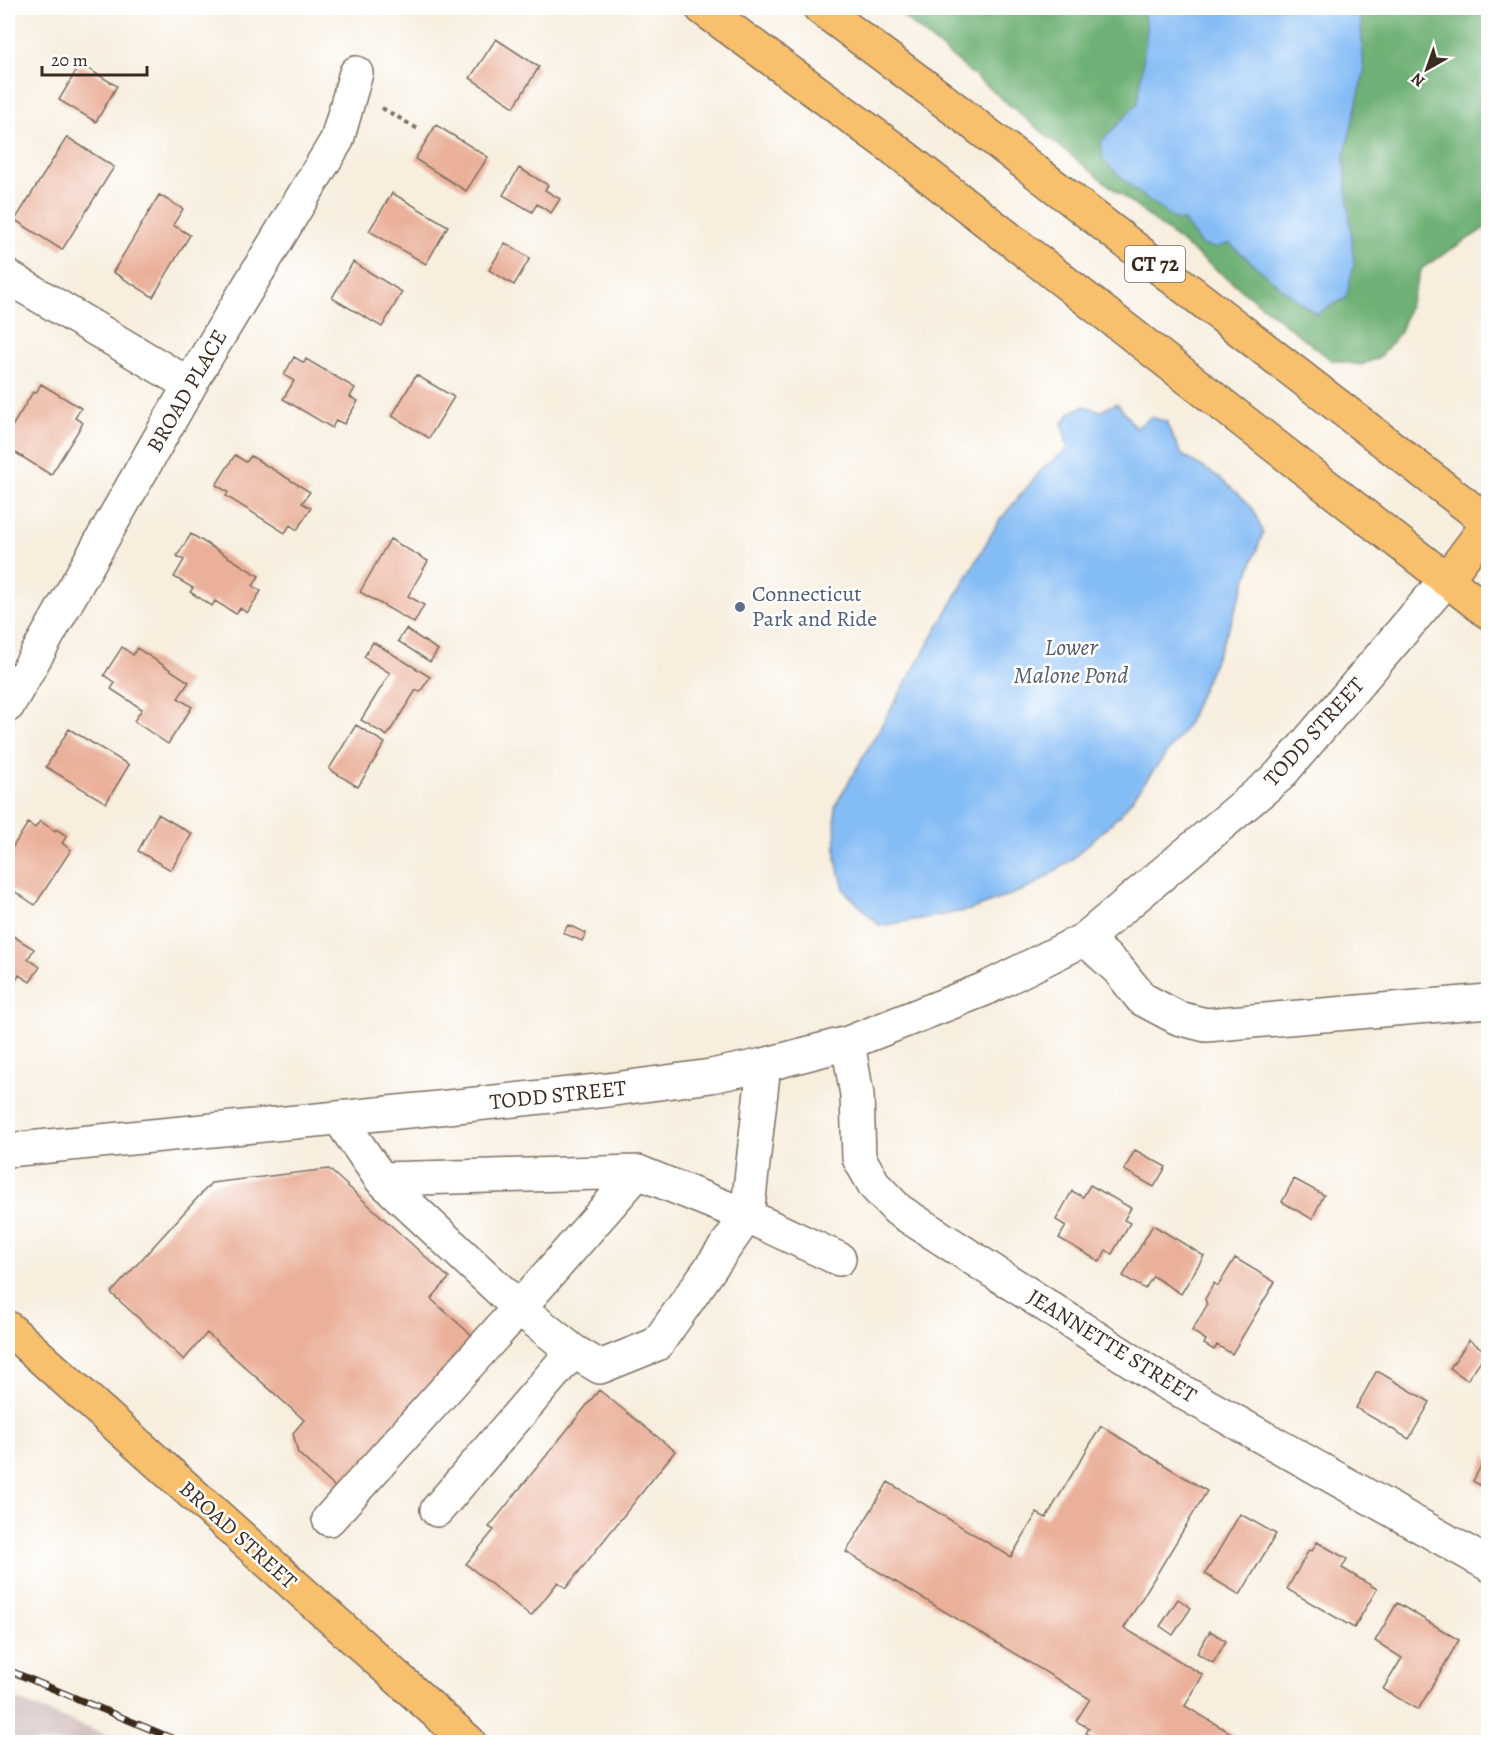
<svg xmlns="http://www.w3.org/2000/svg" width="1496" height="1750" font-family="Alegreya,serif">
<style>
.industrial{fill:#d1bfbd}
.forest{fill:#6eb074;stroke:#546d49;stroke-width:1.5}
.water{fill:#84bcf5;stroke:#60738a;stroke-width:1.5}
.building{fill:#eab09a}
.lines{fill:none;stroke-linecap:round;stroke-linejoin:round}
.minor-casing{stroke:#7d6f61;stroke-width:36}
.major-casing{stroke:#7d6f61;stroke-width:36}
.highway-casing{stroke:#7d6f61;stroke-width:36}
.path{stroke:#7d6f61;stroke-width:4;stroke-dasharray:4.5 4.5;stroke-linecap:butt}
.minor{stroke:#fff;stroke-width:33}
.major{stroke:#f8bf6c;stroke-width:33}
.highway{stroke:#f8bf6c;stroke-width:33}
.rail-casing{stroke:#3b2a1e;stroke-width:7}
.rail{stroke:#fff;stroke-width:4.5;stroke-dasharray:14;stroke-linecap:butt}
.service-dot{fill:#5c6f8a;stroke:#fff;stroke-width:2}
.labels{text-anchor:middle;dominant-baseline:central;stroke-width:5;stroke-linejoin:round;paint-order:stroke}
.shield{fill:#fff;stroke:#766a62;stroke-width:1.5}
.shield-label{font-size:21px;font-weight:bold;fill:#3b2a1e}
.street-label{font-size:22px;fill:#3b2a1e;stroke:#fff}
.service-label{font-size:22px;fill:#4e5e75;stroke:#fff;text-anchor:start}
.water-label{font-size:24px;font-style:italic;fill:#555d69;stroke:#fff}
</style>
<rect width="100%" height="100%" fill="#fff"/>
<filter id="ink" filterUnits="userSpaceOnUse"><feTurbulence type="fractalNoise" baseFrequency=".0167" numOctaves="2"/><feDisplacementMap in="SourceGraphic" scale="12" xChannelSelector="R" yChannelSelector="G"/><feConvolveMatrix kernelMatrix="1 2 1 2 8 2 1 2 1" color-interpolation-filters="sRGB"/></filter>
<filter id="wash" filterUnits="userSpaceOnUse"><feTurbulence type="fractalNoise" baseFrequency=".008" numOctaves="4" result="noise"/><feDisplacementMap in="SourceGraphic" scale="24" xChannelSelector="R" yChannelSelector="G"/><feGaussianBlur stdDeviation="1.35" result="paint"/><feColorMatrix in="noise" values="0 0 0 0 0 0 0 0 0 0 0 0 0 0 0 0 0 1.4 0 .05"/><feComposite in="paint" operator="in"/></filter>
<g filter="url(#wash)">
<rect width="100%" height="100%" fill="#f7eede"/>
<path class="industrial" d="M8 1696 124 1742H8Z"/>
<path class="forest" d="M893 8H1488V226L1422 268 1400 332 1380 357 1361 365 1331 360 1054 142Z"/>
<path class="water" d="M1142 8H1360L1364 73 1344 158 1354 264 1346 298 1316 314 1280 287 1229 243 1216 248 1201 245 1183 220 1177 221 1134 189 1103 160 1101 142 1138 103 1147 28Z
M1117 403 1136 428 1151 417 1168 422 1167 425 1182 455 1216 475 1242 497 1253 509 1263 533 1229 627 1186 727 1121 814 1070 861 1031 887 970 910 880 926 845 891 836 861 835 806 999 521 1044 467 1068 449 1062 424 1072 411 1085 406 1101 411Z"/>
<g id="blocks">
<path class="building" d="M496 39 539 67 514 107 470 78Z
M80 64 117 86 96 122 59 100Z
M436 125 488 157 466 191 415 159Z
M67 137 114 167 62 250 15 220Z
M519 168 548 185 545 190 560 199 551 213 537 204 532 212 503 195Z
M392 193 448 226 426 264 369 231Z
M159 195 183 209 173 225 190 235 153 297 113 272Z
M505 243 530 258 514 285 489 270Z
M353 262 402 292 382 327 332 298Z
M294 357 304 363 306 359 355 388 350 397 358 401 344 424 336 420 332 428 283 399 294 381 284 375Z
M416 375 454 397 429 438 392 416Z
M41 384 81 408 75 418 83 423 51 475 8 448V433L33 392 36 393Z
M235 455 246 462 251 456 310 492 302 503 311 508 297 530 290 525 285 533 226 496 228 492 216 485Z
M191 534 259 576 253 586 261 591 247 613 240 608 236 614 215 601 212 606 190 592 193 588 174 577 184 560 177 556Z
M390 539 428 561 408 596 424 605 414 623 360 592Z
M406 629 438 650 430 662 398 641Z
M373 642 430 677 420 692 416 690 387 736 361 720 390 673 364 657Z
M122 647 133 655 137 648 189 682 178 698 192 707 168 744 134 721 142 709 111 689 115 683 104 675Z
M356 725 385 743 358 787 329 769Z
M69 729 129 765 106 803 46 767Z
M158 814 192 834 171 870 138 851Z
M40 821 55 831 56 829 67 836 62 843 71 850 35 905 8 887V854L28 823 35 828Z
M568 925 586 933 582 941 563 933Z
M8 933 34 949 28 959 40 967 30 982 19 975 10 989 8 988Z
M1135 1150 1166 1167 1154 1187 1124 1170Z
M329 1169 449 1278 431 1299 477 1340 337 1489 298 1453 293 1433 304 1420 207 1333 184 1360 111 1293 211 1183Z
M1294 1179 1324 1195 1312 1219 1282 1202Z
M1090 1185 1131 1208 1124 1220 1130 1223 1112 1254 1106 1250 1100 1262 1059 1238 1066 1226 1056 1220 1072 1191 1083 1197Z
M1153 1225 1204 1256 1181 1294 1153 1276 1145 1289 1123 1276Z
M1235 1258 1275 1282 1232 1354 1217 1345 1214 1350 1204 1344 1206 1340 1192 1331 1207 1305 1205 1299 1214 1283 1218 1286Z
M1469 1340 1487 1352 1467 1380 1450 1368Z
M1376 1372H1379L1430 1402 1409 1439 1356 1408Z
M599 1390 675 1451 566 1588 558 1582 531 1616 466 1564 494 1530 489 1527Z
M1101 1426 1207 1491 1124 1628 1203 1675 1185 1706 1246 1742H1102L1086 1733 1089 1728 1076 1721 1090 1699 846 1552 888 1482 1011 1557 1037 1513 1046 1518Z
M1488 1453V1490L1473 1481Z
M1240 1514 1276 1534 1240 1595 1205 1574Z
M1317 1542 1347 1559 1342 1568 1377 1589 1354 1628 1287 1589 1309 1550 1312 1551Z
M1178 1599 1191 1608 1173 1635 1160 1626Z
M1397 1603 1459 1640 1418 1710 1383 1689 1402 1658 1375 1641Z
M1210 1631 1226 1641 1213 1663 1197 1653Z"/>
</g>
</g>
<g filter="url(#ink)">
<use href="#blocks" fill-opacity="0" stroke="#7d6f61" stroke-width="1.5"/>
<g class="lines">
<g class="minor-casing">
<path id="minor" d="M8 277 190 385
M8 705 203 362 337 140 356 73
M1085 939 1118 969 1142 999 1178 1018 1206 1025 1488 1001
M848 1043 857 1095 859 1158 875 1186 898 1210 1163 1381 1488 1564
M339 1118 381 1179 638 1172 747 1216 764 1065
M8 1150 429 1109 607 1090 711 1076 764 1065 848 1043 985 989 1085 939 1279 776 1446 580
M381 1179 519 1308 573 1351 437 1510
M573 1351 600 1367 657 1344 747 1216 839 1259
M329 1519 519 1308 638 1172"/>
</g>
<g class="major-casing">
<path id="major" d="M1446 580 1488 524
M8 1328 469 1742"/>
</g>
<g class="highway-casing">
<path id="highway" d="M702 8 893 148 1488 612
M820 8 934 93 1488 522"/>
</g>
<path class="path" d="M382 108 418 129"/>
<use href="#minor" class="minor"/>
<use href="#major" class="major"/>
<use href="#highway" class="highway"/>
<g class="rail-casing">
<path id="rail" d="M8 1670 181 1742"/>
</g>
<use href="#rail" class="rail"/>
</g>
</g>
<circle class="service-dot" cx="740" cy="607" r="6"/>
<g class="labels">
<rect class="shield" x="1125" y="246" width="60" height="36" rx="4.5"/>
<g class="shield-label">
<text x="1155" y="264">CT 72</text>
</g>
<g class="street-label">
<text transform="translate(187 391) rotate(-60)">BROAD PLACE</text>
<text transform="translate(1314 732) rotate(-48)">TODD STREET</text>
<text transform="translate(558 1095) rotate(-6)">TODD STREET</text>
<text transform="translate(1112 1346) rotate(32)">JEANNETTE STREET</text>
<text transform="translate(238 1535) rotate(42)">BROAD STREET</text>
</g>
<g class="service-label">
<text x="752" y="594">Connecticut<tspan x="752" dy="25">Park and Ride</tspan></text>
</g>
<g class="water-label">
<text x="1071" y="647">Lower<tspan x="1071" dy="28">Malone Pond</tspan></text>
</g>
</g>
<rect width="1496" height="1750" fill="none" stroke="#fff" stroke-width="30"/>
<g transform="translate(1427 69) rotate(220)" stroke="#ffffff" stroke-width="4.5" paint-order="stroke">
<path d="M0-4.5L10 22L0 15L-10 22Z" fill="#3b2a1e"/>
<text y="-9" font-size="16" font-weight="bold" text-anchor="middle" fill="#3b2a1e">N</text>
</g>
<path d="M42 66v9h105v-9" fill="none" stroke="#3b2a1e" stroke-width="3"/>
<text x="51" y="66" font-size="18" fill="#3b2a1e" stroke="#ffffff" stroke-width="4.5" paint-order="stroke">20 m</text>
</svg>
